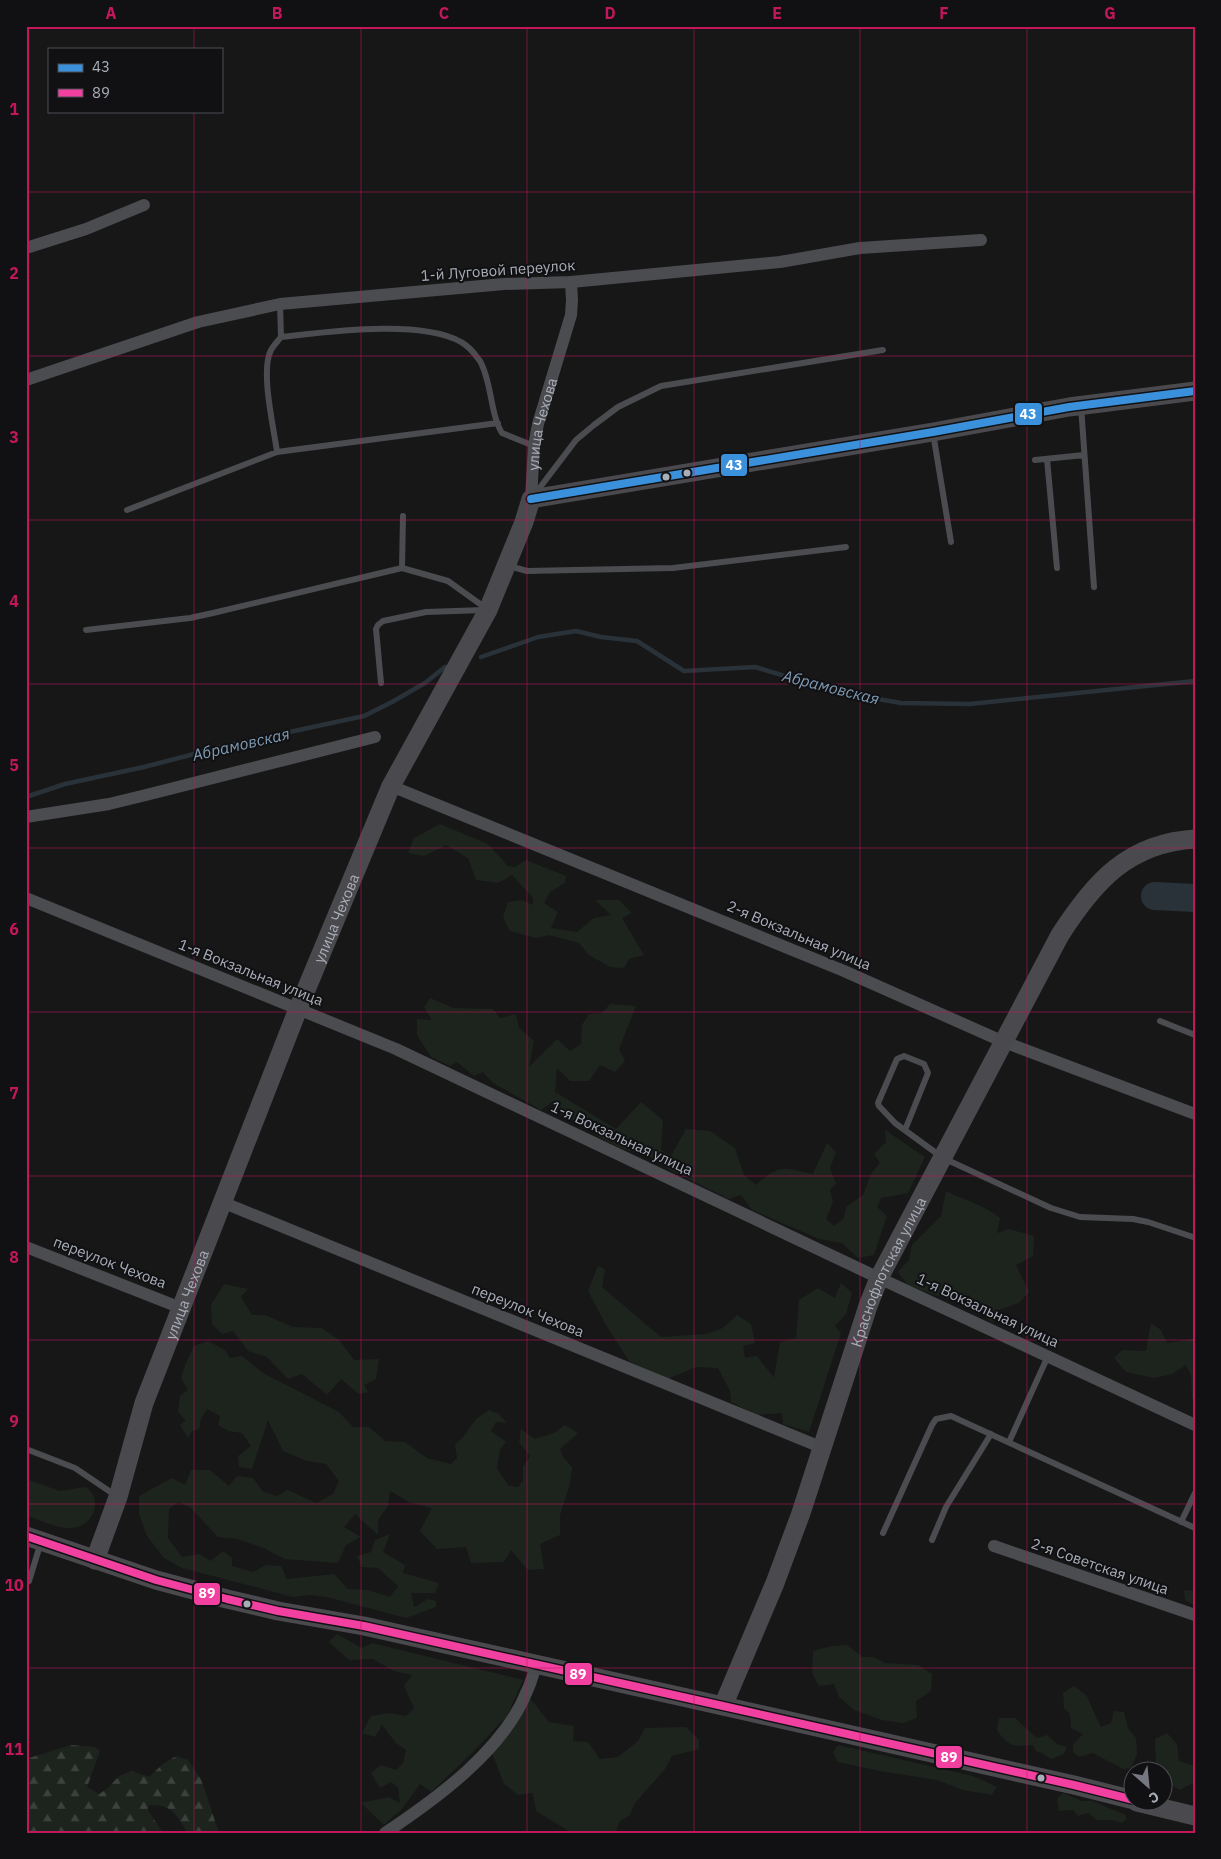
<svg xmlns="http://www.w3.org/2000/svg" width="1221" height="1859" font-family="'IBM Plex Sans',sans-serif">
<style>
.grass{fill:#1d241e}
.forest{fill:url(#forest-firs)}
.lines{fill:none;stroke-linecap:round;stroke-linejoin:round}
.stream{stroke:#2a3239;stroke-width:4.5}
.river{stroke:#2a3239;stroke-width:28}
.lane{stroke:#4b4c50;stroke-width:6}
.street{stroke:#4b4c50;stroke-width:12}
.secondary{stroke:#4a4a4e;stroke-width:19}
.bus-1-casing{stroke:#111113;stroke-width:11}
.bus-2-casing{stroke:#111113;stroke-width:11}
.bus-1{stroke:#3a90db;stroke-width:8}
.bus-2{stroke:#f240a1;stroke-width:8}
.grid{fill:none;stroke:#c2185b;stroke-width:1;stroke-opacity:0.55}
.bus-dot{fill:#a8adb8;stroke:#111113;stroke-width:2}
.labels{text-anchor:middle;dominant-baseline:central;stroke-width:4;stroke-linejoin:round;paint-order:stroke}
.street-label{font-size:15px;fill:#a8adb8;stroke:#111113}
.water-label{font-size:16px;font-style:italic;fill:#7f9bb3;stroke:#111113}
.line-badge{stroke:#111113;stroke-width:2}
.badge-label{font-size:14px;text-anchor:middle;font-weight:bold;fill:#fff}
.neatline{fill:none;stroke:#c2185b;stroke-width:2}
.grid-label{font-size:16px;text-anchor:middle;font-weight:bold;fill:#c2185b}
</style>
<defs>
<pattern id="forest-firs" width="22" height="20" patternUnits="userSpaceOnUse" patternTransform="scale(1.25)"><rect width="22" height="20" fill="#1d241e"/><path d="M5 1l3.5 6h-7zM16 11l3.5 6h-7z" fill="#3b413d"/></pattern>
</defs>
<rect width="100%" height="100%" fill="#171717"/>
<path class="grass" d="M440 824 488 844 508 866 515 867 526 860 566 876 565 883 550 892 544 903 558 912 551 928 577 932 594 918 611 915 595 900H619L632 913 622 918 644 955 629 959 624 968 610 967 589 955 579 943 549 935 536 938 510 931 503 917 508 902 522 900 533 905V898L512 875 498 883 476 880 468 858 446 845 424 856 408 853 414 838Z
M430 998 453 1008 493 1009 500 1018 516 1014 519 1028 534 1041 529 1067 557 1039 570 1051 581 1044 582 1025 589 1014 602 1013 610 1004 636 1006 619 1049 625 1061 615 1072 600 1065 589 1081H570L557 1068 555 1092 616 1129 641 1102 663 1120 661 1150 671 1156 686 1129 710 1131 735 1148 744 1175 756 1185C780 1163 784 1168 813 1174L827 1143 836 1152 830 1168 836 1184 830 1190 833 1202 826 1219 834 1226 844 1218 846 1207 863 1195 871 1174 880 1163 874 1154 886 1142 885 1130 925 1157 908 1193 881 1198 877 1207 887 1216 874 1255 858 1258 842 1243 819 1239 752 1210 741 1195 729 1199 670 1170 650 1157 618 1147 599 1137 591 1127 562 1116 552 1102 541 1110 493 1083 483 1072 474 1076 457 1062 450 1066 431 1057 417 1035V1019L432 1020 424 1007Z
M946 1191C964 1200 984 1205 1000 1218L997 1233 1009 1229 1034 1236 1033 1256 1016 1265 1029 1292 1019 1303 999 1310 993 1323 976 1309 970 1295 958 1301 934 1295 908 1285 898 1272 909 1260 912 1245 941 1216Z
M598 1266 605 1269 602 1287 661 1337 706 1334 723 1328 737 1315 751 1324 755 1343 743 1346 745 1358 757 1356 774 1378 780 1342 796 1338 799 1300 818 1288 835 1298 841 1283 852 1293 846 1314 835 1326 841 1333 809 1432 783 1424 782 1413 757 1415 731 1402 730 1391 718 1368 696 1367 668 1379 629 1361 606 1325 588 1291Z
M224 1284 248 1289 241 1297 252 1315H265L293 1327 322 1328 340 1341 354 1360 379 1359 376 1379 364 1385 368 1392 359 1394 341 1379 327 1395 302 1374 288 1379 267 1357 248 1351 233 1331 222 1334 212 1324 211 1305Z
M1151 1323 1161 1330 1167 1343 1193 1339 1195 1336V1398L1192 1399 1191 1375 1186 1365 1172 1374 1154 1378 1126 1372 1114 1358 1122 1350 1146 1351Z
M208 1341 225 1350 230 1358 242 1356 263 1373 339 1412 353 1427H369L385 1441 405 1442 427 1458 451 1464 457 1458 455 1444 463 1437 476 1419 489 1410 499 1414 507 1423 496 1422 491 1431 506 1442 500 1450 497 1469 509 1486 518 1487 523 1481V1467L530 1456 519 1442 521 1429 535 1439 554 1433 565 1425 578 1433 560 1449 563 1457 572 1467 570 1484 560 1515V1535L540 1544 544 1569 528 1570 511 1550 504 1562 471 1563 466 1547 437 1549 420 1531 432 1508 409 1502 390 1491 388 1506 378 1520V1535L355 1514 344 1527 361 1537 346 1545 338 1563 284 1559 264 1548 238 1539 218 1537 191 1508 178 1502 169 1509 168 1538 182 1557 199 1554 211 1561 223 1551 232 1558V1566L253 1572 266 1565 281 1566 287 1579 334 1574 348 1589 368 1590 390 1597 398 1586 378 1568 362 1567 357 1556 371 1552 375 1540 390 1534 383 1552 405 1565 403 1573 439 1583 435 1593H411L414 1607 428 1599 436 1601V1607L406 1618 327 1597 310 1595 293 1597 182 1568 164 1558 147 1536 139 1514V1496L172 1478 185 1485 191 1470H210L229 1486 237 1476 253 1478 263 1492 277 1496 288 1490 316 1503 333 1494 339 1481 326 1464 307 1461 283 1451 268 1420 252 1469 239 1467 238 1456 251 1446 242 1433 228 1431 218 1425 220 1416 207 1409 201 1419 199 1429 192 1431 188 1438 180 1425 186 1421 178 1412 180 1396 188 1390 181 1378 186 1363 194 1346Z
M26 1479 60 1491 85 1487C105 1498 93 1527 72 1528 57 1529 40 1520 26 1515Z
M1184 1590 1195 1591V1606L1185 1600Z
M337 1634 362 1648 372 1643 523 1680 507 1716 473 1752 431 1792 420 1784 402 1809 384 1825 361 1803 389 1797 400 1803 398 1788 391 1782 380 1788 371 1773 381 1765 396 1770 403 1763 406 1750 396 1743 382 1725 375 1737 362 1733 371 1716 389 1713 406 1716 414 1708 404 1686 412 1675 394 1671 373 1659 349 1660 329 1642Z
M847 1645 863 1657H873L885 1663 918 1665 932 1674 931 1691 916 1701 917 1718 903 1723 882 1720 854 1710 839 1697 834 1684 819 1686 812 1673 813 1651 832 1646Z
M1074 1686 1086 1695 1101 1727 1111 1723 1114 1711 1124 1712 1128 1728 1136 1738 1137 1754 1131 1768 1123 1769 1093 1753 1079 1757 1073 1752V1745L1083 1734 1071 1728 1070 1714 1064 1708 1063 1693Z
M529 1697 549 1722 574 1726 573 1741 588 1742 600 1759 618 1757 638 1741 645 1728 686 1727 699 1740V1749L672 1756 665 1769 635 1803 630 1815 619 1822 616 1833H572L536 1811 533 1793 518 1795 504 1784 492 1753C508 1736 523 1720 529 1697Z
M999 1718H1015L1037 1738 1047 1735 1057 1744 1067 1747 1064 1754 1051 1759 1042 1753 1036 1751 1033 1745C1014 1747 1008 1747 997 1730Z
M1167 1733 1177 1744 1179 1761 1195 1766 1193 1783 1180 1790C1172 1785 1164 1782 1164 1772L1160 1771 1156 1765 1155 1739Z
M838 1745 973 1776 997 1787 992 1795 963 1790 937 1780 885 1772 838 1762 833 1752Z
M1063 1793 1082 1801H1092L1126 1815V1820L1122 1823 1113 1820H1097L1088 1813 1078 1816 1073 1810 1059 1811 1057 1799Z"/>
<path class="forest" d="M71 1745 95 1747 100 1751 87 1787 99 1794 107 1789 119 1776 132 1771 149 1777 163 1764 176 1756 188 1760 201 1779 219 1833H188C176 1815 172 1804 149 1805L148 1810 163 1833H26V1759Z"/>
<g class="lines">
<path class="stream" d="M481 657 538 637 576 631 601 637 637 641 684 671 755 667 838 692 901 703 970 704 1195 681
M26 797 65 784 144 767 229 745 364 716 392 702 425 683 445 667"/>
<path class="river" d="M1155 896 1195 898"/>
<path class="lane" d="M280 304 281 337C328 332 420 319 461 342 469 346 475 354 480 361 492 382 490 414 502 433L534 446
M1081 406 1094 587
M933 433 951 542
M277 452 498 423
M1047 459 1057 568
M1035 460 1084 455
M535 494 576 440 594 425 618 407 661 386 883 350
M127 510 277 452C274 428 260 371 271 350 274 345 278 341 281 337
M509 566 527 571 673 568 846 547
M402 568 403 516
M86 630 190 618 213 613 402 568 448 581 487 609
M381 683 376 629 378 625 383 621 426 612 484 610
M1160 1021 1195 1035
M905 1130 928 1073 924 1064 904 1056 897 1059 878 1103 879 1106 895 1123 943 1158 1051 1208 1080 1217 1133 1219 1148 1222 1193 1237
M1009 1442 1048 1356
M26 1449 75 1468 115 1495
M1181 1522 1195 1493
M883 1533 932 1425 936 1419 951 1416 1195 1528
M932 1540 946 1507 991 1434
M29 1581 41 1542"/>
<g class="street">
<path d="M26 248 86 229 144 205"/>
<path d="M26 380 198 322 280 304 504 284 571 282 780 262 860 248 981 240"/>
<path id="s1" d="M531 499 534 446 538 424 571 315 572 300 571 282"/>
<path d="M391 786 844 971 1004 1042 1195 1114"/>
<path d="M26 817 109 804 150 794 375 737"/>
<path d="M26 898 396 1049 879 1278 1195 1425"/>
<path d="M222 1202 823 1448"/>
<path d="M26 1247 181 1308"/>
<path d="M994 1546 1195 1615"/>
<path d="M385 1833C436 1799 504 1750 527 1691 531 1683 533 1674 536 1666"/>
</g>
<g class="secondary">
<path d="M26 1536 156 1580 227 1599 278 1611 364 1626 723 1706 1074 1785 1134 1800"/>
<path id="s2" d="M95 1560 118 1497 144 1403 298 1009 391 786 488 610 524 522 531 499 933 432 1069 407 1195 391"/>
<path id="s3" d="M723 1706 775 1583 801 1513 868 1306 879 1278 1060 935C1094 882 1128 843 1195 839"/>
<path d="M1137 1802 1195 1816"/>
</g>
<g class="bus-1-casing">
<path id="bus-1" d="M531 499 933 432 1069 407 1195 391"/>
</g>
<g class="bus-2-casing">
<path id="bus-2" d="M26 1536 156 1580 227 1599 278 1611 364 1626 723 1706 1074 1785 1134 1800"/>
</g>
<use href="#bus-1" class="bus-1"/>
<use href="#bus-2" class="bus-2"/>
</g>
<path class="grid" d="M194 26V49M361 26V1833M527 26V1833M694 26V1833M860 26V1833M1027 26V1833M194 111V1833M26 192H1195M26 356H1195M26 520H1195M26 684H1195M26 848H1195M26 1012H1195M26 1176H1195M26 1340H1195M26 1504H1195M26 1668H1195"/>
<g class="bus-dot">
<circle cx="687" cy="473" r="4.5"/>
<circle cx="666" cy="477" r="4.5"/>
<circle cx="247" cy="1604" r="4.5"/>
<circle cx="1041" cy="1778" r="4.5"/>
</g>
<g class="labels">
<g class="street-label">
<text transform="translate(498 270) rotate(-4)">1-й Луговой переулок</text>
<text stroke="none"><textPath href="#s1" startOffset="76">улица Чехова</textPath></text>
<text stroke="none"><textPath href="#s2" startOffset="686">улица Чехова</textPath></text>
<text transform="translate(799 935) rotate(23)">2-я Вокзальная улица</text>
<text transform="translate(251 972) rotate(22)">1-я Вокзальная улица</text>
<text transform="translate(622 1138) rotate(25)">1-я Вокзальная улица</text>
<text transform="translate(110 1262) rotate(21)">переулок Чехова</text>
<text stroke="none"><textPath href="#s3" startOffset="465">Краснофлотская улица</textPath></text>
<text stroke="none"><textPath href="#s2" startOffset="281">улица Чехова</textPath></text>
<text transform="translate(528 1310) rotate(22)">переулок Чехова</text>
<text transform="translate(988 1310) rotate(25)">1-я Вокзальная улица</text>
<text transform="translate(1100 1566) rotate(19)">2-я Советская улица</text>
</g>
<g class="water-label">
<text transform="translate(831 687) rotate(14)">Абрамовская</text>
<text transform="translate(241 744) rotate(-13)">Абрамовская</text>
</g>
</g>
<g class="line-badge">
<rect x="1014" y="402" width="29" height="24" rx="5" fill="#3a90db"/>
<rect x="720" y="453" width="28" height="24" rx="5" fill="#3a90db"/>
<rect x="193" y="1582" width="28" height="24" rx="5" fill="#f240a1"/>
<rect x="564" y="1662" width="29" height="24" rx="5" fill="#f240a1"/>
<rect x="935" y="1745" width="28" height="24" rx="5" fill="#f240a1"/>
</g>
<g class="badge-label">
<text x="1028" y="419">43</text>
<text x="734" y="470">43</text>
<text x="207" y="1598">89</text>
<text x="578" y="1679">89</text>
<text x="949" y="1762">89</text>
</g>
<rect width="1221" height="1859" fill="none" stroke="#111113" stroke-width="55"/>
<rect x="48" y="48" width="175" height="65" fill="#111113" stroke="#4d4f55"/>
<rect x="58" y="64" width="25" height="8" fill="#3a90db" stroke="#4d4f55"/>
<text x="92" y="72" font-size="15" fill="#a8adb8">43</text>
<rect x="58" y="89" width="25" height="8" fill="#f240a1" stroke="#4d4f55"/>
<text x="92" y="98" font-size="15" fill="#a8adb8">89</text>
<g transform="translate(1148 1786) rotate(153)"><circle r="24" fill="#111113" stroke="#4d4f55"/>
<path d="M0-4L9 19L0 12L-9 19Z" fill="#757880"/>
<text y="-8" font-size="14" font-weight="bold" text-anchor="middle" fill="#a8adb8">С</text>
</g>
<rect x="28" y="28" width="1166" height="1804" class="neatline"/>
<g class="grid-label">
<text x="111" y="19">A</text>
<text x="277" y="19">B</text>
<text x="444" y="19">C</text>
<text x="610" y="19">D</text>
<text x="777" y="19">E</text>
<text x="944" y="19">F</text>
<text x="1110" y="19">G</text>
<text x="14" y="115">1</text>
<text x="14" y="279">2</text>
<text x="14" y="443">3</text>
<text x="14" y="607">4</text>
<text x="14" y="771">5</text>
<text x="14" y="935">6</text>
<text x="14" y="1099">7</text>
<text x="14" y="1263">8</text>
<text x="14" y="1427">9</text>
<text x="14" y="1591">10</text>
<text x="14" y="1755">11</text>
</g>
</svg>
